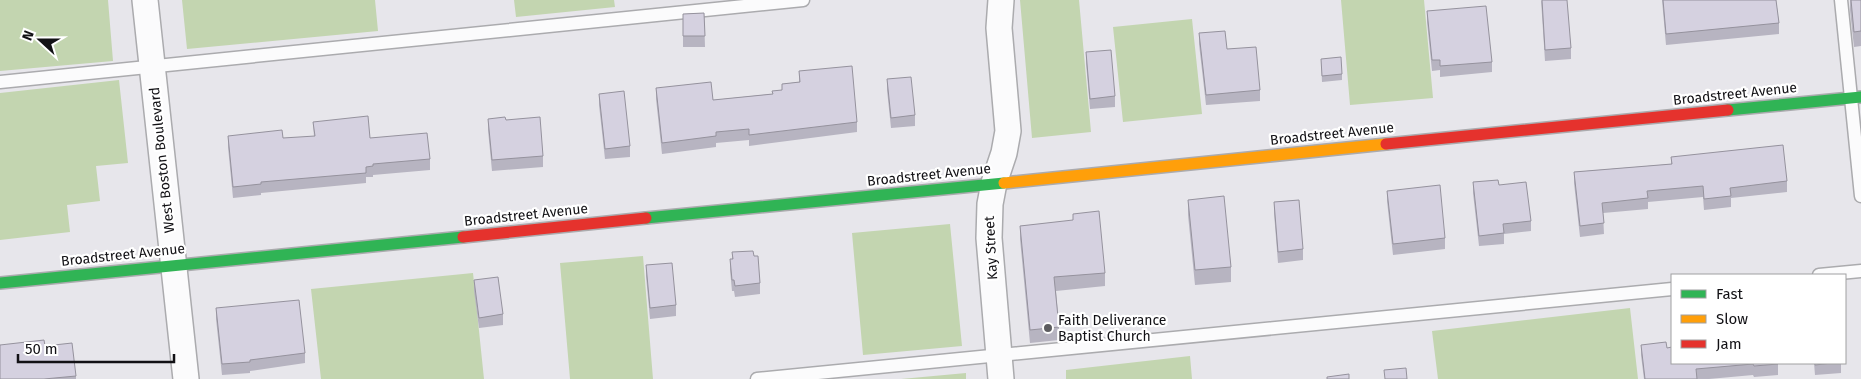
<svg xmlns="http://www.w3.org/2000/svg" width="1861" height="379" font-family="'Fira Sans',sans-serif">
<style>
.green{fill:#c3d5b0}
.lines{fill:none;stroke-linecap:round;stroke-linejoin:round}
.lane-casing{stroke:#ababae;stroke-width:15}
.street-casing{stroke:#ababae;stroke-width:28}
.fast-casing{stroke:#ababae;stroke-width:14}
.slow-casing{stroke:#ababae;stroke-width:14}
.jam-casing{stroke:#ababae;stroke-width:14}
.lane{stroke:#fbfbfc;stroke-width:12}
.street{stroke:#fbfbfc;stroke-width:25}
.fast{stroke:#30b455;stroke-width:11}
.slow{stroke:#ff9f0a;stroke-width:11}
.jam{stroke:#e5322d;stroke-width:11}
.wall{fill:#b7b4c1}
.building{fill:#d5d1e0;stroke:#95929d}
.poi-dot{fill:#5d5c60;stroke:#fff;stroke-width:2}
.labels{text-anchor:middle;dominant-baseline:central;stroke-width:4.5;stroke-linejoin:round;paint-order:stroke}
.street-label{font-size:14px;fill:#121115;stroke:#fff}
.poi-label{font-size:14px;fill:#121115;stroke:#fff;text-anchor:start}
</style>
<rect width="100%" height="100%" fill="#e7e6eb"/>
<path class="green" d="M0 0H108L113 61 0 71Z
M182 0H375L378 31 187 49Z
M514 0H614L615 7 516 17Z
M1020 0H1079L1091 132 1032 138Z
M1341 0H1424L1433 98 1350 105Z
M1192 19 1202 114 1123 122 1113 27Z
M119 80 128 163 96 166 100 201 67 205 70 232 0 240V93Z
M950 224 962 346 863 355 852 233Z
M643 256 653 379H570L560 263Z
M473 273 484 379H321L311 289Z
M1630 308 1638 379H1438L1432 331Z
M1190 356 1192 379H1066V370Z
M966 373V379H901Z"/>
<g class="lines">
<g class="lane-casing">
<path id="lane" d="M1841 0 1861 196
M0 82 803 0
M1819 275 1861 271
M757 379 1672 289"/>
</g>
<g class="street-casing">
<path id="street" d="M145 0 186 379
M1001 0 999 28 1008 131 1004 153 994 183 990 204 989 238 1001 379"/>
</g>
<g class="fast-casing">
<path id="fast" d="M1728 110 1861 97
M646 218 1004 183
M0 283 463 237"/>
</g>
<g class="slow-casing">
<path id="slow" d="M1004 183 1386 144"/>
</g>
<g class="jam-casing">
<path id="jam" d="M1386 144 1728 110
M463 237 646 218"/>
</g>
<use href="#lane" class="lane"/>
<use href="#street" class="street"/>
<use href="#fast" class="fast"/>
<use href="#slow" class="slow"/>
<use href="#jam" class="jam"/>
</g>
<path class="wall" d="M1541 0 1571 48V59L1545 61Z
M1662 0H1776L1779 23V34L1666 45Z
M1850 0H1861V46L1854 47 1850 10Z
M1427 11 1492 62V72L1440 77V70L1432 71 1427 22Z
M704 13 705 47H683V14Z
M1199 33 1260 90V101L1206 105 1199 44Z
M1086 52 1115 96V107L1090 109 1086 63Z
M1321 59 1342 74V80L1322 82Z
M799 71 857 122V132L749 146V140L716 143V147L662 154 656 99V88L713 100 772 94 782 90V84L799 82Z
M887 79 915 115V126L891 128 887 90Z
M599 94 630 146V157L605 159 599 105Z
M488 119 506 120 543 156V167L492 171 488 130Z
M313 122 370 138 430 159V170L373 175V177H366V183L261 193V195L233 198 228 147V136L283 138 314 137Z
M1671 157 1787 181V192L1731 198V207L1704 210 1703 197 1648 202V209L1603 213 1604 234 1580 237 1574 183V172L1671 164Z
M1473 182 1499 185 1531 221V231L1504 234V244L1479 246 1473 193Z
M1387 191 1445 238V249L1393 255 1387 201Z
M1188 200 1231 267V282L1195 285 1188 215Z
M1274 202 1303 249V260L1278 263 1274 213Z
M1073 214 1105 273V286L1056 291 1059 327V340L1030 343 1020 239V226L1073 221Z
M732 252 754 256 760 283V294L735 297 734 291H732L730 270V259H732Z
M646 265 676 305V316L650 319 646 276Z
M474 280 503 314V325L479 328 474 291Z
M216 308 305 353V363L250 371V373L222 375 216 319Z
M1641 345 1778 363V375L1754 377 1753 375 1709 379H1644L1641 355Z
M45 346 76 376V379H0Z
M1814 363H1841V373L1815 375Z"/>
<path class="building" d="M1542 0H1567L1571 48 1545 50Z
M1663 0H1776L1779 23 1666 34Z
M1851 0H1861V31L1854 32Z
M1486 6 1492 62 1440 66V60H1432L1427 11Z
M704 13 705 36H683V14Z
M1225 31 1227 49 1256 47 1260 90 1206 95 1199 33Z
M1111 50 1115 96 1090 99 1086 52Z
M1341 57 1342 74 1322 76 1321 59Z
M852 66 857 122 749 135V129L716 132V136L662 143 656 88 711 82 713 100 773 94 772 91 782 90V84L800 82 799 71Z
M911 77 915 115 891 118 887 79Z
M624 91 630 146 605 149 599 94Z
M368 116 370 138 427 133 430 159 373 164V166L366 167V173L261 182V184L233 187 228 136 282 130 283 138 315 136 313 122Z
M505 117 506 120 540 117 543 156 492 160 488 119Z
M1783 145 1787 181 1730 188 1731 196 1704 199 1703 186 1647 191 1648 198 1602 203 1604 223 1580 226 1574 172 1672 164 1671 157Z
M1498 180 1499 185 1526 182 1531 221 1503 224 1504 233 1479 236 1473 182Z
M1440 185 1445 238 1393 244 1387 191Z
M1224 196 1231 267 1195 270 1188 200Z
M1299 200 1303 249 1278 252 1274 202Z
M1099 211 1105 273 1054 277 1059 327 1030 330 1020 226 1073 220V214Z
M753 251 754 256H758L760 283 735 286 734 280H732L730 259H733L732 252Z
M672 263 676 305 650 308 646 265Z
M498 277 503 314 479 318 474 280Z
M299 300 305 353 250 360V362L222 364 216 308Z
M44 340 45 346 72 343 76 376 44 379H0V345Z
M1666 342 1667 348 1672 347V363H1778V364L1754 366 1753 364 1696 369 1697 379H1645L1641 345Z
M1815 363H1832L1815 365Z
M1406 368 1407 379H1385L1384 370Z
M1349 374V379H1327V377Z"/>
<circle class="poi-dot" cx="1048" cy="328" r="5"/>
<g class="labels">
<g class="street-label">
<text transform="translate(1735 94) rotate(-6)">Broadstreet Avenue</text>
<text transform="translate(1332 134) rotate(-6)">Broadstreet Avenue</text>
<text transform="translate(162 160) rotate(-96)">West Boston Boulevard</text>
<text transform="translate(929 175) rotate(-6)">Broadstreet Avenue</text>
<text transform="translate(526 215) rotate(-6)">Broadstreet Avenue</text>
<text transform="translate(991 248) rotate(-93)">Kay Street</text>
<text transform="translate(123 255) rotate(-6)">Broadstreet Avenue</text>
</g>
<g class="poi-label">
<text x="1058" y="320">Faith Deliverance<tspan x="1058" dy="16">Baptist Church</tspan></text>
</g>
</g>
<rect x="1671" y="274" width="175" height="90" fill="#ffffff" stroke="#a0a0a1"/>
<rect x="1681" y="290" width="25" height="8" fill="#30b455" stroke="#a0a0a1"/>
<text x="1716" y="299" font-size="15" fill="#121115">Fast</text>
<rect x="1681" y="315" width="25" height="8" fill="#ff9f0a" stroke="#a0a0a1"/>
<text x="1716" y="324" font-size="15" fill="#121115">Slow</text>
<rect x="1681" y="340" width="25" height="8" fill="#e5322d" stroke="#a0a0a1"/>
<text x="1716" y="349" font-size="15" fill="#121115">Jam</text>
<g transform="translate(40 40) rotate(291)" stroke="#ffffff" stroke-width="4" paint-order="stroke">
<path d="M0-4L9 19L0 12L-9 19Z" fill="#121115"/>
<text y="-8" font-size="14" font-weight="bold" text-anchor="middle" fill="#121115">N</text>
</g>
<path d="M18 354v8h156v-8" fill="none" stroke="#121115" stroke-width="2.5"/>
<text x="25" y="354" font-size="15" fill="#121115" stroke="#ffffff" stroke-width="4" paint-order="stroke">50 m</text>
</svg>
